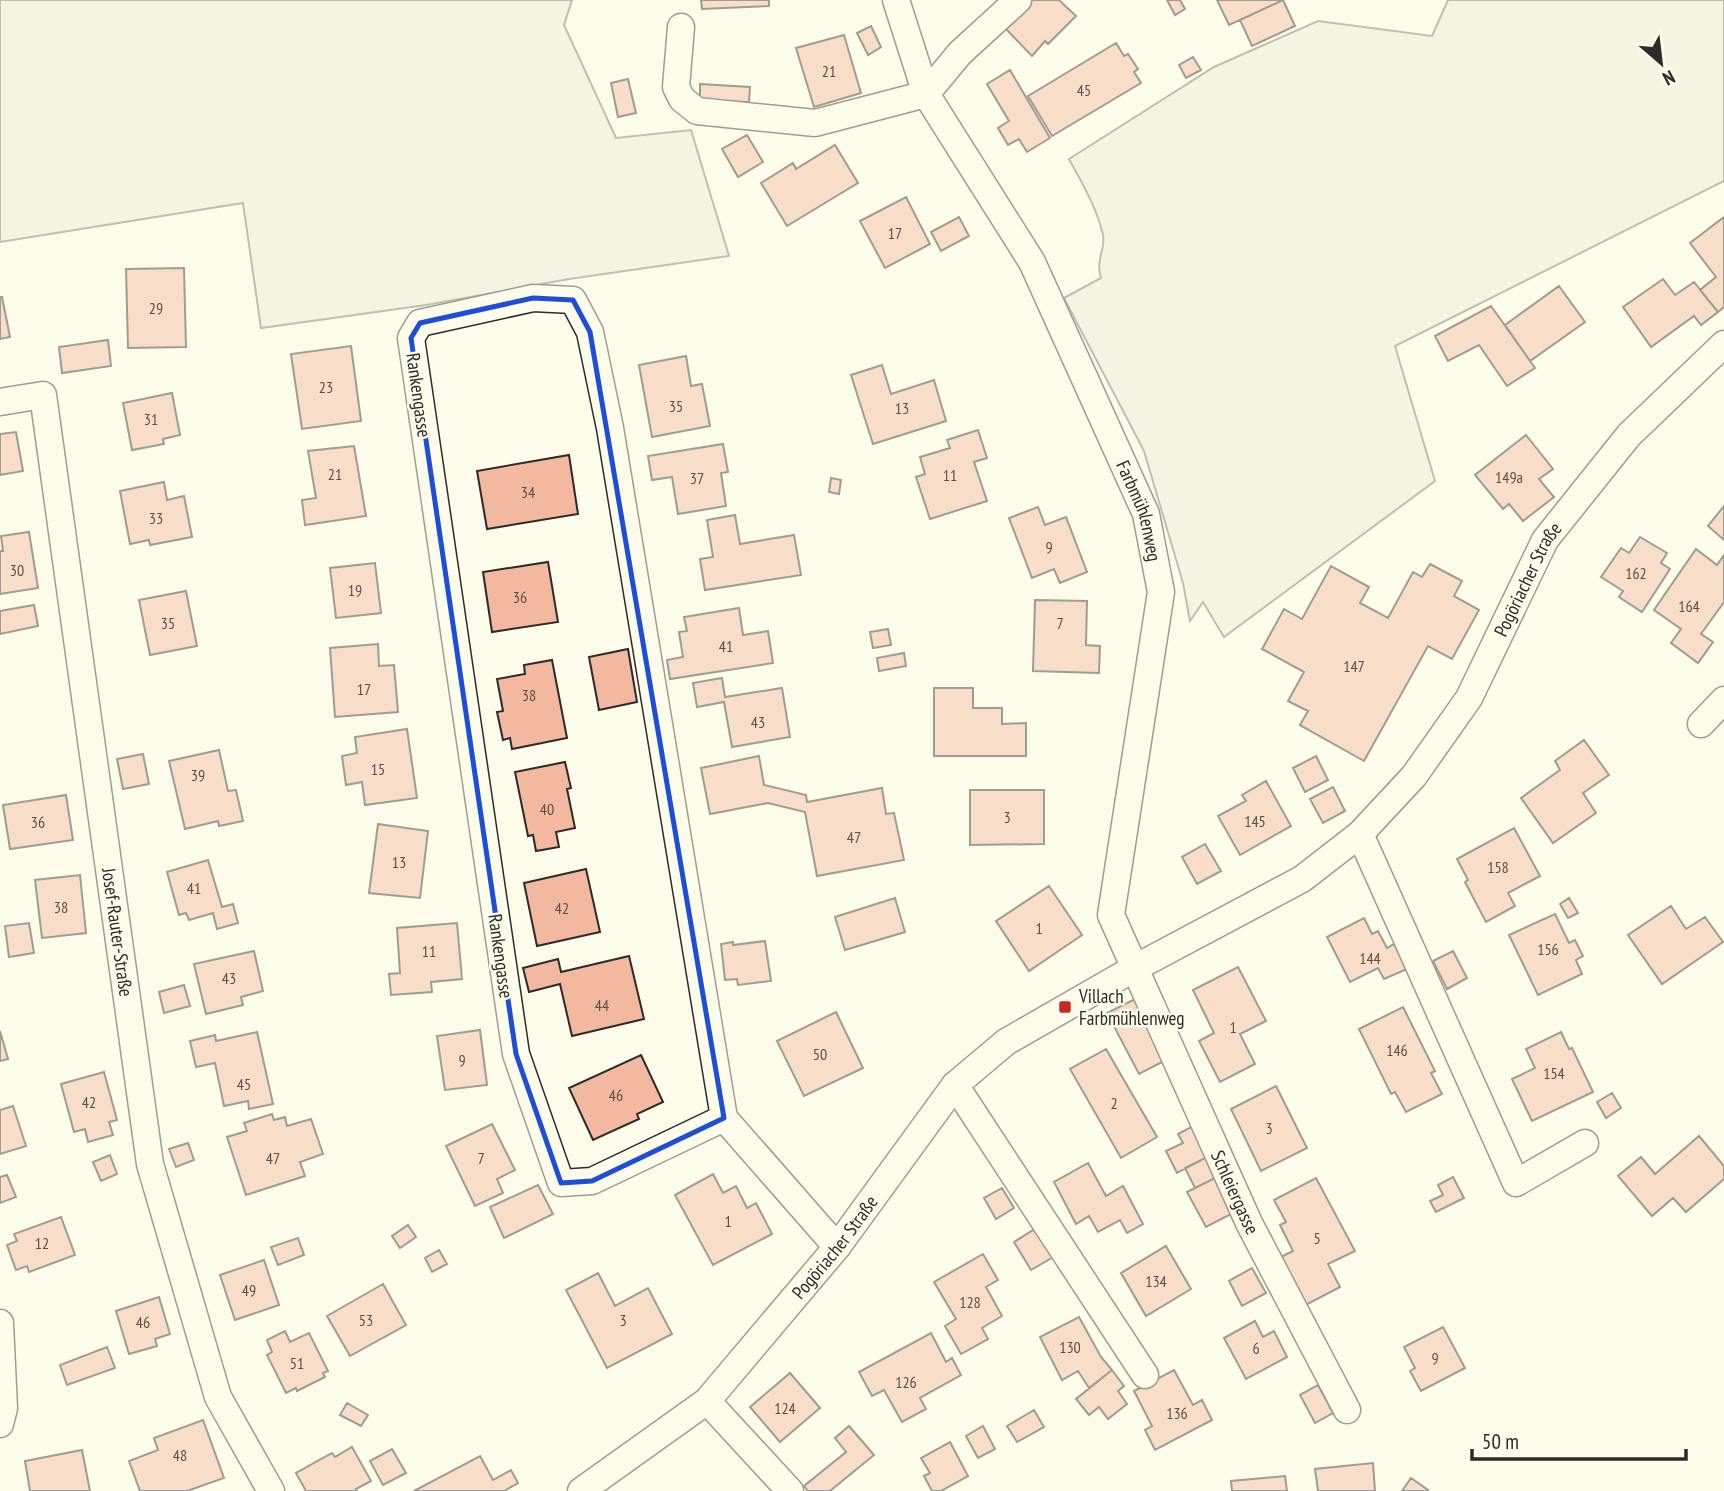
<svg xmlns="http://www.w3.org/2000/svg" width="1724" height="1491" font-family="'PT Sans Narrow',sans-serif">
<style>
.green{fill:#ecebdb;stroke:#74746e;stroke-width:2}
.building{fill:#f2b8a0;stroke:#2b2b2b;stroke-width:2}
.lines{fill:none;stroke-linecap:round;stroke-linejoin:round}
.minor-casing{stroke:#2b2b2b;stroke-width:29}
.minor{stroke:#fdfbea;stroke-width:26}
.marked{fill:none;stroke:#1d4ed8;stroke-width:5;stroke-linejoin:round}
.poi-dot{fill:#c62828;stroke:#fdfbea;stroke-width:2.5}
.labels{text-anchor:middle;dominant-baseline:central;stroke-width:5;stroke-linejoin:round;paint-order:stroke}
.number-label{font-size:16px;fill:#5d4e48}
.street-label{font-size:19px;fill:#2b2b2b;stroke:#fdfbea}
.poi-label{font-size:19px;fill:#2b2b2b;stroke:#fdfbea;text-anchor:start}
</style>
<rect width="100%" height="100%" fill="#fdfbea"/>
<path class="green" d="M0 0H572L564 25 616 138 691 130 729 256 569 279 426 305 261 328 243 203 0 242Z
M1448 0H1724V181L1395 346 1435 481 1224 637 1203 602 1190 621 1183 583 1144 451 1064 298 1101 278C1095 259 1106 250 1103 235 1097 208 1082 183 1069 159L1214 67 1318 21 1432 36Z"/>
<path class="building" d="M701 0H769V6L702 9Z
M1032 0H1059L1076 16 1048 44 1045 41 1032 56 1005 28Z
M1167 0H1180L1185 9 1175 15Z
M1217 0H1283L1229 25Z
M1283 0 1295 26 1252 46 1240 20Z
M871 26 881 47 868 55 857 33Z
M844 35 861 93 814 107 796 48Z
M1116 43 1124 56 1128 54 1138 69 1134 72 1141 83 1052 136 1028 96Z
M1193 57 1201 70 1186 78 1179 65Z
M1010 70 1050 138 1027 152 1019 139 1008 145 998 128 1009 121 987 84Z
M628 79 636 113 618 117 611 83Z
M700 84 750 87 749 102 700 101Z
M747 135 763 162 738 177 722 149Z
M835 145 858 183 787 226 761 183 793 163 796 169Z
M906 197 930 244 885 268 860 221Z
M959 217 969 236 941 251 931 232Z
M1724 217V307L1718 312 1700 290 1716 277 1690 243Z
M184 268 186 347 128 348 126 269Z
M1663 279 1675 295 1694 282 1718 312 1701 325 1694 316 1651 347 1623 307Z
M1559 286 1585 322 1530 361 1505 325Z
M0 297H2L10 337 0 339Z
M1491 306 1535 368 1507 386 1479 345 1448 361 1435 336Z
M108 340 111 366 62 373 59 347Z
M351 346 361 421 302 429 291 354Z
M686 356 691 386 702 384 710 426 652 437 639 365Z
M882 365 891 394 934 380 946 421 873 444 851 375Z
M172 393 180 435 163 439 164 444 132 450 123 403Z
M978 430 987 458 974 462 987 501 930 519 916 477 925 474 920 457 950 448 947 440Z
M16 432 23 471 0 475V434Z
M1526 435 1553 469 1539 479 1554 497 1523 521 1509 504 1503 509 1475 475Z
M723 444 728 472 721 473 726 506 678 514 672 477 652 480 648 456Z
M354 446 366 516 305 525 302 500 316 498 308 451Z
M569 455 578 514 487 529 477 471Z
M831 478 841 480 839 494 829 492Z
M164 482 167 500 184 496 192 537 150 545 149 540 130 544 120 491Z
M1724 506V540L1708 526Z
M1038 507 1045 525 1066 517 1087 572 1060 583 1054 569 1032 578 1009 518Z
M735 515 740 544 794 535 801 575 705 590 700 559 713 557 707 520Z
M29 532 38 588 0 594V551H3L1 536Z
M1640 537 1667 553 1661 563 1670 569 1642 612 1619 597 1623 591 1601 577 1621 548 1629 553Z
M1696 549 1717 565 1724 555V602L1701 634 1713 642 1698 663 1671 643 1681 629 1654 610Z
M548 562 558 622 492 632 483 572Z
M375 563 381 613 336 618 330 568Z
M1430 564 1462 581 1454 596 1479 610 1452 659 1428 646 1364 761 1300 725 1308 711 1288 701 1304 672 1262 649 1284 609 1302 619 1331 566 1369 587 1360 603 1388 618 1413 572 1422 577Z
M186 591 197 646 150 655 139 600Z
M1035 600 1087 601 1086 645 1100 646 1099 673 1033 671Z
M34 605 38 626 0 634V611Z
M739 608 743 635 768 631 773 663 670 679 667 660 683 657 679 632 687 631 684 617Z
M888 629 891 645 873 648 870 632Z
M378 644 379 666 394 665 398 712 335 717 330 648Z
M628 649 637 702 599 710 589 657Z
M904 653 906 666 879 671 877 658Z
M552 660 567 738 512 749 510 738 503 740 497 712 503 711 497 679 525 674 524 665Z
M722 678 725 697 782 688 790 737 732 747 724 702 697 707 693 683Z
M934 688H973V708H1002V724L1026 723V756H934Z
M407 729 417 798 365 805 362 782 346 785 342 756 357 753 355 737Z
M1584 740 1609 775 1583 793 1596 813 1553 843 1521 798 1560 770 1555 761Z
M219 750 228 791 236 790 243 821 219 826 218 821 185 829 169 761Z
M143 754 149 784 123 789 117 759Z
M759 756 764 785 806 795 807 802 882 788 886 814 894 813 904 860 817 876 805 812 768 803 710 814 701 768Z
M1316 756 1328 780 1305 792 1293 768Z
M565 762 571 788 567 789 575 828 556 832 559 847 536 851 533 835 528 836 515 772Z
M1266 781 1291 826 1240 855 1218 816 1246 801 1242 795Z
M1333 787 1345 811 1323 823 1310 799Z
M970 790H1044V844L970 845Z
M66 795 73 840 10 849 3 805Z
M378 824 428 831 420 898 369 893Z
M1514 828 1540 876 1508 893 1515 906 1486 922 1465 882 1468 880 1457 859Z
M1205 844 1221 871 1197 884 1182 857Z
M208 860 222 907 233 904 238 923 217 929 213 913 189 920 186 913 179 915 167 872Z
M586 869 600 932 537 946 524 883Z
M80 875 86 933 42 938 35 880Z
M1049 886 1082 935 1029 971 996 921Z
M895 898 905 932 845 950 835 917Z
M1569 898 1578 913 1568 918 1560 904Z
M1671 906 1686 929 1705 917 1723 942 1662 984 1628 935Z
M1555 914 1569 943 1575 940 1583 956 1576 960 1582 974 1538 995 1509 935Z
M1364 918 1372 934 1378 931 1387 948 1394 944 1407 969 1384 979 1378 968 1350 982 1327 937Z
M29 923 34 953 9 957 5 926Z
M457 923 462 979 431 982 432 992 391 995 389 974 400 973 397 928Z
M765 941 771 981 738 985 737 979 725 980 721 944 733 942V945Z
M254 951 263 991 241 997 243 1005 206 1014 194 964Z
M1453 951 1467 978 1447 989 1433 961Z
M629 956 644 1019 572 1036 560 984 529 992 523 968 558 959 561 972Z
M1238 967 1266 1021 1240 1034 1255 1064 1220 1082 1199 1041 1214 1033 1193 990Z
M184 985 190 1006 164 1013 159 992Z
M1135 999 1166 1060 1139 1074 1107 1013Z
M1403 1007 1435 1071 1431 1073 1442 1094 1406 1112 1395 1092 1391 1094 1359 1029Z
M836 1012 863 1068 804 1096 777 1041Z
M480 1030 487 1085 445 1090 437 1036Z
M0 1031 8 1059 0 1061Z
M257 1032 273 1104 249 1109 248 1101 224 1106 215 1063 196 1067 190 1041 215 1035 216 1041Z
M1561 1032 1569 1049 1572 1048 1593 1092 1532 1121 1512 1079 1535 1068 1526 1049Z
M1106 1049 1157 1137 1121 1158 1070 1069Z
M641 1055 663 1102 637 1114 639 1119 593 1140 569 1088Z
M104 1072 117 1120 109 1122 113 1135 88 1142 85 1129 74 1132 61 1084Z
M1276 1086 1307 1148 1261 1171 1231 1109Z
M1612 1093 1621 1108 1606 1118 1597 1102Z
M13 1106 26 1146 0 1154V1110Z
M272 1114 274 1120 285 1117 287 1126 311 1119 323 1154 300 1162 305 1176 246 1195 227 1137 247 1131 244 1123Z
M492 1124 515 1170 497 1179 503 1193 475 1206 446 1146Z
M1191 1127 1207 1157 1177 1173 1166 1151 1183 1143 1178 1134Z
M1699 1136 1724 1166V1179L1686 1212 1673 1198 1652 1216 1618 1176 1641 1157 1655 1174Z
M188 1143 194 1160 176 1167 169 1149Z
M110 1155 117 1174 101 1181 93 1162Z
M1207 1157 1217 1177 1195 1188 1185 1168Z
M1088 1163 1106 1196 1123 1186 1143 1224 1127 1233 1120 1220 1098 1232 1089 1216 1076 1224 1054 1182Z
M713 1174 723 1193 736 1186 747 1208 756 1203 772 1234 713 1265 675 1195Z
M7 1175 16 1197 0 1203V1177Z
M1217 1177 1235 1212 1206 1227 1187 1192Z
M1453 1177 1464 1198 1436 1212 1430 1201 1443 1195 1438 1185Z
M1316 1178 1355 1251 1328 1264 1340 1287 1302 1307 1277 1259 1293 1251 1280 1225 1286 1222 1274 1200Z
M538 1185 553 1214 504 1238 490 1207Z
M1002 1188 1014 1208 996 1219 984 1198Z
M61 1217 75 1255 29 1272 27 1266 16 1270 7 1245 17 1241 14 1234Z
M408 1225 416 1237 400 1248 392 1236Z
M1038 1227 1055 1256 1031 1270 1014 1242Z
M298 1238 304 1255 278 1265 271 1247Z
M1166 1246 1191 1289 1146 1316 1121 1273Z
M439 1250 447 1264 432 1272 425 1258Z
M983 1254 998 1280 986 1287 1002 1316 982 1328 988 1339 961 1354 945 1326 956 1319 934 1282Z
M264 1260 279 1305 235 1320 220 1275Z
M1252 1268 1266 1293 1242 1306 1229 1281Z
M598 1273 615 1306 648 1288 672 1334 607 1368 566 1290Z
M383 1284 406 1325 350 1356 327 1316Z
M159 1297 170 1334 155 1339 157 1346 129 1354 116 1311Z
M1079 1317 1101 1357 1112 1370 1089 1388 1078 1371 1062 1380 1040 1337Z
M1255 1321 1263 1337 1274 1331 1287 1357 1246 1379 1224 1338Z
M1443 1327 1465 1368 1421 1391 1410 1371 1415 1368 1404 1347Z
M285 1331 290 1342 309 1333 328 1371 323 1373 325 1377 297 1391 296 1388 286 1393 267 1355 272 1352 267 1340Z
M931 1333 946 1362 952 1358 961 1375 920 1398 926 1409 902 1422 884 1390 872 1396 859 1372Z
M107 1347 115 1368 67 1385 60 1365Z
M1112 1370 1124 1386 1118 1391 1127 1404 1108 1419 1099 1407 1089 1415 1076 1399Z
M1174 1370 1193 1405 1202 1400 1212 1420 1155 1450 1145 1430 1152 1426 1134 1391Z
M790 1373 820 1408 780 1442 750 1407Z
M1318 1385 1333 1413 1315 1423 1300 1395Z
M347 1403 368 1415 361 1426 340 1415Z
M1034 1410 1044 1427 1017 1442 1007 1426Z
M203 1420 224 1478 187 1491H140L129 1461 158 1450 154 1438Z
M849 1426 874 1455 830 1491H808L804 1486 846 1452 835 1438Z
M983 1426 995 1449 978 1458 966 1436Z
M950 1442 968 1476 941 1491H932L924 1476 930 1473 921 1458Z
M352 1447 371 1481 356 1489 357 1491H306L296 1473 332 1453 335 1457Z
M392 1449 406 1473 383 1485 370 1461Z
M82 1450 90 1491H30L25 1461Z
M480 1456 493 1480 511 1470 518 1483 504 1491H414Z
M1373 1463 1375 1491H1318L1315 1469Z
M1285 1476 1287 1491H1232L1231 1481Z
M1411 1478 1428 1490 1427 1491H1402Z"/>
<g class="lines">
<g class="minor-casing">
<g id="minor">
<path id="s1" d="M896 0 926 94 1032 262 1146 514 1161 592 1111 915 1249 1223 1347 1410"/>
<path d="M681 27 676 87 682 99 697 111 815 123 926 94 960 53 1018 0"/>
<path id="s2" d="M0 402 43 395 150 1164 218 1397 271 1491"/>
<path d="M1701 724 1724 700"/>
<path d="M1360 834 1516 1183 1585 1143"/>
<path d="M955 1085 1145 1375"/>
<path d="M724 1118 592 1181 561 1183 516 1054 411 338 420 323 533 298 573 300 590 332 610 428 724 1118 837 1247"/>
<path d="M0 1323 4 1408 0 1424"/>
<path d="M707 1401 790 1491"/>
<path id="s3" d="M581 1491 707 1401 837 1247 955 1085 1006 1042 1133 969 1302 879 1360 834 1414 776 1469 698 1545 540 1629 435 1724 344"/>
</g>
</g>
<use href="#minor" class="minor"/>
</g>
<path d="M0 0H1724V1491H0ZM533 298 573 300 590 332 724 1118 592 1181 561 1183 516 1054 411 338 420 323Z" fill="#fdfbea" fill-opacity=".55" fill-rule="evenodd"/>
<path class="marked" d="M533 298 573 300 590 332 724 1118 592 1181 561 1183 516 1054 411 338 420 323Z"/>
<rect class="poi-dot" x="1058" y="1000" width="14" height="14" rx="3.5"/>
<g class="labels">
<g class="number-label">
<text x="829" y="71">21</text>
<text x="1084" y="90">45</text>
<text x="895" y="233">17</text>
<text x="156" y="308">29</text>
<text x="326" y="387">23</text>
<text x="676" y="406">35</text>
<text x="902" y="408">13</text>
<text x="151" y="419">31</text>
<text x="335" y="474">21</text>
<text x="950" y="475">11</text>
<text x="1509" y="477">149a</text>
<text x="697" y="478">37</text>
<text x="528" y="492">34</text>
<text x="156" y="518">33</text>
<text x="1049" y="547">9</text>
<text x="17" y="570">30</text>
<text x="1636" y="573">162</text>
<text x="355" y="590">19</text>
<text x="520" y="597">36</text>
<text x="1689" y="606">164</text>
<text x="168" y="623">35</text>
<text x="1060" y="623">7</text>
<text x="726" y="646">41</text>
<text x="1354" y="666">147</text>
<text x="364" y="689">17</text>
<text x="529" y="695">38</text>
<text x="758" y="722">43</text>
<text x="378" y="769">15</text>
<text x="198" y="775">39</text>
<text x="547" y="809">40</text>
<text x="1007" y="817">3</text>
<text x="1255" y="821">145</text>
<text x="38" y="822">36</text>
<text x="854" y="837">47</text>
<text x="399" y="862">13</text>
<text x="1498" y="867">158</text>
<text x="194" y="888">41</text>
<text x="61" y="907">38</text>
<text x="562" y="908">42</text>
<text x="1039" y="928">1</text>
<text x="1548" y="949">156</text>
<text x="429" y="951">11</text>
<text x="1370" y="958">144</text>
<text x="229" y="978">43</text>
<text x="602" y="1005">44</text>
<text x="1233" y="1027">1</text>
<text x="1397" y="1050">146</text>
<text x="820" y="1054">50</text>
<text x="462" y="1060">9</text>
<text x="1554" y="1073">154</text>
<text x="244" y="1084">45</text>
<text x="616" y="1095">46</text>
<text x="89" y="1102">42</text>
<text x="1114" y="1103">2</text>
<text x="1269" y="1128">3</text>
<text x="273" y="1158">47</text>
<text x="481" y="1158">7</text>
<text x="728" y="1221">1</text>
<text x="1317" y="1238">5</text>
<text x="42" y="1243">12</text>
<text x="1156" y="1281">134</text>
<text x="249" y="1290">49</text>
<text x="970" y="1302">128</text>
<text x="366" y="1320">53</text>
<text x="623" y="1320">3</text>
<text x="143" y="1322">46</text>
<text x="1070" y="1347">130</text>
<text x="1256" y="1348">6</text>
<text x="1435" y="1358">9</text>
<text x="297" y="1363">51</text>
<text x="906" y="1382">126</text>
<text x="785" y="1408">124</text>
<text x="1177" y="1413">136</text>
<text x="180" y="1455">48</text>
</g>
<g class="street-label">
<text transform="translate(419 395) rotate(82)">Rankengasse</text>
<text stroke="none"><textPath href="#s1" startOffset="569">Farbmühlenweg</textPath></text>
<text stroke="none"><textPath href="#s3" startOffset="1342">Pogöriacher Straße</textPath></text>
<text stroke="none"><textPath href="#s2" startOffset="586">Josef-Rauter-Straße</textPath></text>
<text transform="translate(501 956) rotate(82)">Rankengasse</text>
<text stroke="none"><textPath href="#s1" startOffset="1284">Schleiergasse</textPath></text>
<text stroke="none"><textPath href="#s3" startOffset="355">Pogöriacher Straße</textPath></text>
</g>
<g class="poi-label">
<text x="1079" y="996">Villach<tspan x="1079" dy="22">Farbmühlenweg</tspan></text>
</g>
</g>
<g transform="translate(1661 63) rotate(152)" stroke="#fdfbea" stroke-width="5" paint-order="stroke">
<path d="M0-5L12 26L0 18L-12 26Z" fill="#2b2b2b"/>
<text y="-10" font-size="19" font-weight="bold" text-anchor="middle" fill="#2b2b2b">N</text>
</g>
<path d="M1472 1449v10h214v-10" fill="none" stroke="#2b2b2b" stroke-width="3.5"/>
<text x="1482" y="1449" font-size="21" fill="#2b2b2b" stroke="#fdfbea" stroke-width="5" paint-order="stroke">50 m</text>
</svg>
